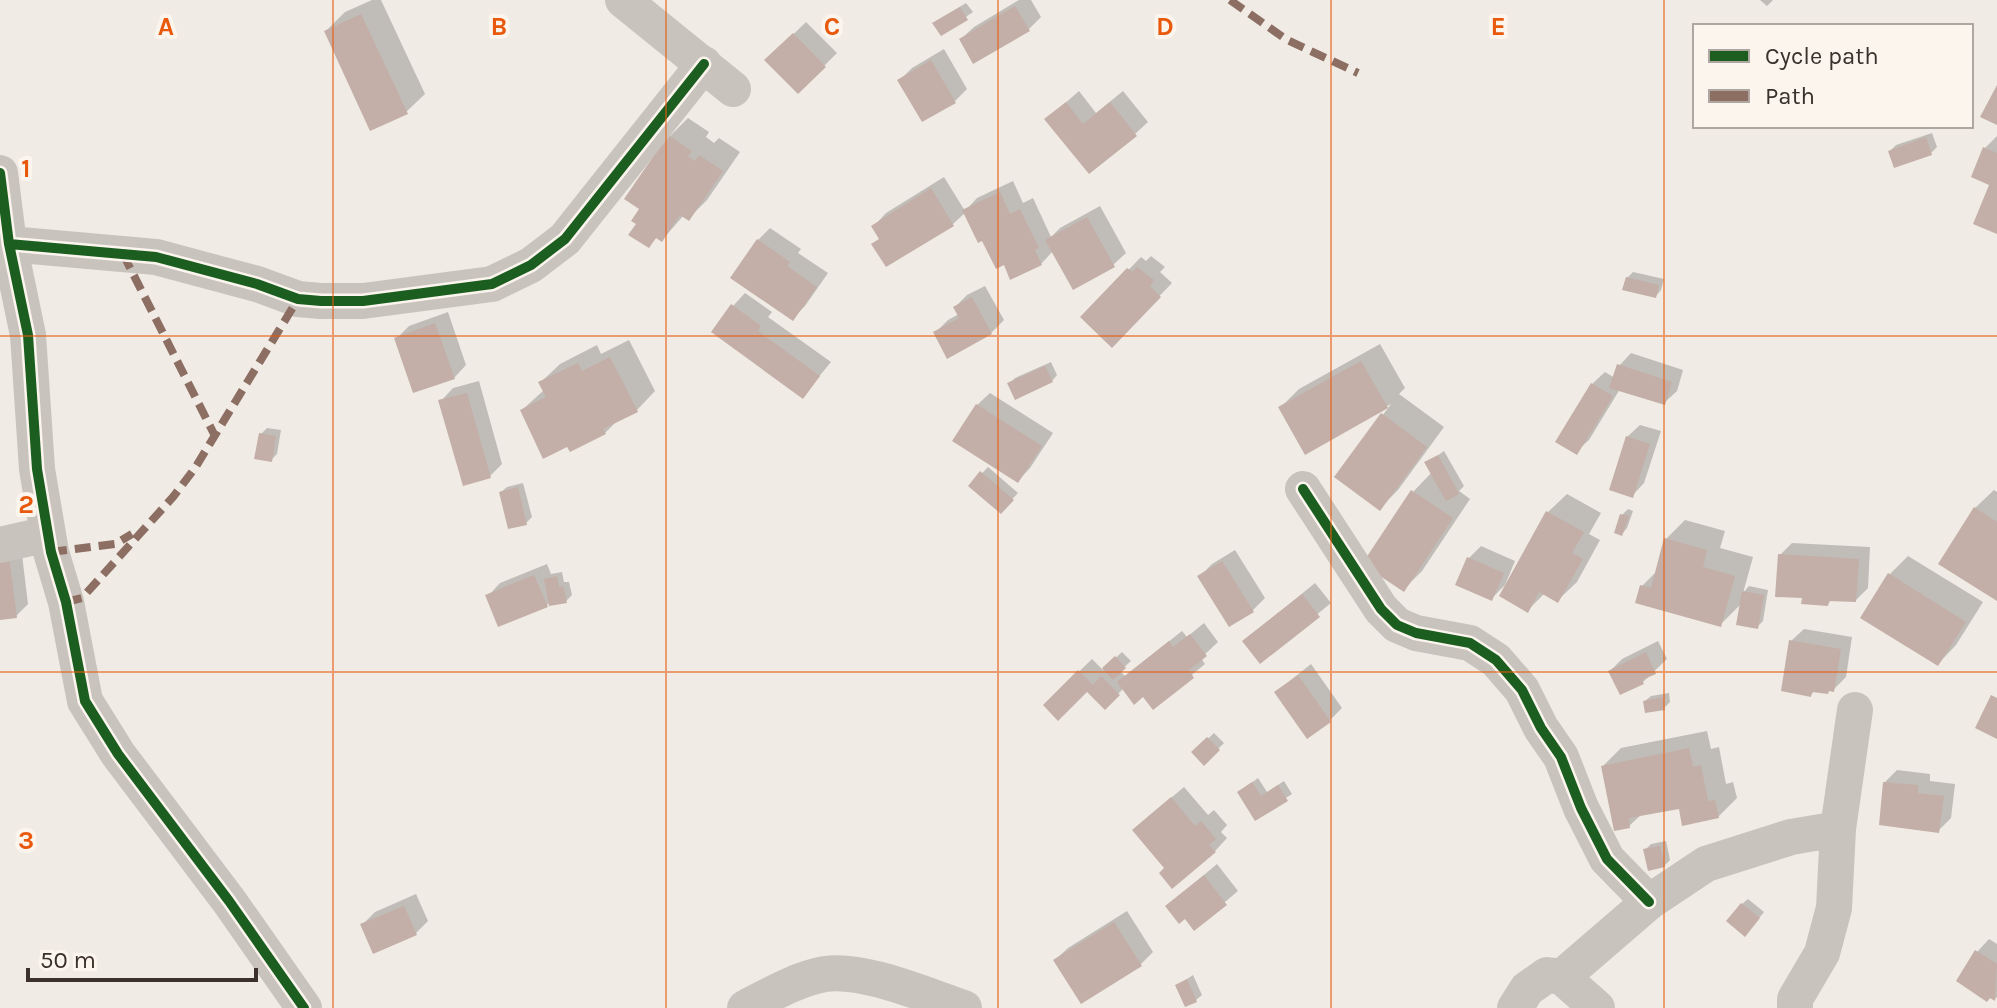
<svg xmlns="http://www.w3.org/2000/svg" width="1997" height="1008" font-family="Karla,sans-serif">
<style>
.shadow{fill:#0003}
.building{fill:#c3afa7}
.lines{fill:none;stroke-linecap:round;stroke-linejoin:round}
.minor{stroke:#c9c3be;stroke-width:36}
.quiet{stroke:#8d6e63;stroke-width:8;stroke-dasharray:16 8;stroke-linecap:butt}
.cycleway-casing{stroke:#fbf5ee;stroke-width:15}
.cycleway{stroke:#1b5e20;stroke-width:10}
.grid{fill:none;stroke:#e8590c;stroke-width:2;stroke-opacity:0.55}
.grid-label{font-size:26px;text-anchor:middle;font-weight:bold;fill:#e8590c;stroke:#fbf5ee;stroke-width:8;stroke-linejoin:round;paint-order:stroke}
</style>
<rect width="100%" height="100%" fill="#f0ebe5"/>
<path class="shadow" d="M372 0H381L425 94 406 112 326 31 345 12Z
M1019 0H1031L1041 17 1028 30 961 39 974 27Z
M1760 0H1773L1767 6Z
M966 3 973 12 941 34V18Z
M806 22 837 53 798 92 767 60Z
M944 49 967 89 955 101 900 80 912 68Z
M1079 91 1096 113 1123 91 1148 122 1135 134 1047 119Z
M688 118 709 132 706 137 714 143 719 138 740 152 707 200 689 218 684 215 662 240 657 237 648 246 639 223 642 209 670 136Z
M1932 133 1937 147 1931 153 1890 151 1896 145Z
M1997 136V232L1992 184 1985 148Z
M944 177 965 211 977 198 1013 181 1023 203 1033 198 1051 237 1060 228 1100 206 1126 253 1113 265 1053 251 1041 264 1005 262 966 212 953 224 887 265 881 237 874 226 886 213Z
M770 228 801 249 798 253 828 273 805 306 793 318 758 240Z
M1151 256 1165 267 1160 272 1172 283 1112 345 1083 317 1141 257 1146 261Z
M1633 272 1664 279 1661 290 1656 296 1627 278Z
M985 286 1004 320 991 333 936 332 948 320 959 314 955 307 967 295Z
M745 293 772 312 768 317 831 362 803 396 733 306Z
M448 312 466 365 454 378 397 338 409 326Z
M629 340 655 391 637 410 619 419 605 433 522 410 544 390 541 382 560 364 597 345 601 354Z
M1380 344 1405 388 1399 394 1444 427 1398 490 1380 508 1337 477 1391 404 1305 452 1280 408 1299 389Z
M1631 353 1683 370 1677 391 1664 403 1620 389 1589 440 1576 452 1592 384 1605 372 1615 378 1619 366Z
M1051 362 1057 375 1052 381 1009 384 1015 378Z
M479 381 502 464 490 476 441 401 453 388Z
M990 393 1053 433 1030 468 1018 481 977 405Z
M1640 425 1661 431 1644 483 1632 496 1627 437Z
M267 428 281 430 277 454 271 460 261 434Z
M1444 451 1464 486 1459 491 1470 499 1422 571 1403 590 1413 492 1432 472 1427 463Z
M988 467 1018 493 1001 511 971 485Z
M523 483 532 517 526 523 501 492 507 487Z
M1994 490 1997 492V599L1975 508Z
M1567 494 1601 513 1589 534 1600 540 1577 582 1558 600 1545 593 1528 610 1548 512Z
M1628 509 1633 511 1627 528 1622 534V515Z
M1685 520 1725 531 1720 548 1753 557 1743 593 1749 586 1768 590 1763 621 1757 627 1741 604 1720 625 1642 586 1658 570 1666 539Z
M20 538 28 604 16 616 0 618V546Z
M1792 543 1870 547 1868 588 1856 600 1832 599 1828 604 1804 596 1780 555Z
M1481 546 1515 561 1505 585 1491 599 1469 558Z
M1235 550 1265 598 1252 611 1200 576 1212 564Z
M1908 556 1983 602 1956 645 1938 664 1890 574Z
M547 564 551 574 562 572 564 582H569L572 595 566 601 550 602 547 605 488 596 500 583Z
M1315 583 1331 603 1260 661 1244 641Z
M1204 623 1218 642 1201 658 1205 664 1153 707 1144 694 1124 688 1105 707 1087 689 1045 705 1092 659 1103 670 1122 652 1131 661 1120 671 1125 676 1182 631 1187 637Z
M1804 629 1852 637 1846 677 1833 690H1815L1811 695 1791 641Z
M1658 641 1667 659 1643 682 1610 671 1622 659Z
M1311 664 1342 708 1330 720 1276 692Z
M1669 693 1670 702 1664 708 1645 701 1651 696Z
M1707 731 1711 749 1719 747 1726 784 1733 782 1737 798 1718 817 1680 806 1642 814 1629 826 1603 766 1621 748Z
M1214 733 1224 743 1204 763 1194 752Z
M1897 770 1930 774V781L1955 784 1951 818 1938 831 1884 783Z
M1258 778 1267 792 1284 781 1292 794 1255 818 1239 792Z
M1184 787 1208 815 1214 810 1227 825 1221 832 1227 838 1215 851 1167 868 1147 818Z
M1666 841 1670 860 1664 866 1645 850 1651 844Z
M1217 864 1238 891 1194 928 1185 917 1167 906Z
M416 894 428 921 416 933 363 924 375 912Z
M1748 899 1764 912 1751 928 1742 904Z
M1127 911 1153 952 1141 964 1055 960 1068 948Z
M1989 939 1997 944V997L1995 999 1977 952Z
M1193 975 1202 995 1196 1000 1178 985Z"/>
<path class="building" d="M1015 6 1030 31 973 64 959 39Z
M960 7 968 20 941 36 932 23Z
M361 14 408 114 370 131 324 31Z
M793 33 826 67 798 94 764 60Z
M931 60 956 103 922 122 897 80Z
M1997 85V125L1980 117Z
M1066 102 1083 124 1110 102 1137 136 1089 174 1044 119Z
M668 135 692 151 688 156 695 161 699 155 723 171 689 221 680 215 662 242 656 238 649 248 628 235 636 224 631 221 639 209 624 199Z
M1926 137 1932 155 1894 168 1888 151Z
M1983 147 1997 153V234L1973 224 1989 185 1971 177Z
M931 188 954 226 886 267 871 244 879 239 871 226Z
M1000 192 1010 214 1020 209 1039 248 1035 250 1042 265 1010 280 1004 265 996 269 982 241 978 243 962 210Z
M1087 217 1115 267 1073 290 1045 240Z
M757 239 790 262 787 266 817 287 793 321 730 278Z
M1137 267 1154 280 1150 286 1161 297 1112 348 1080 317 1127 268 1133 272Z
M1626 277 1659 285 1656 298 1622 290Z
M972 297 992 334 947 359 933 332 959 318 953 307Z
M731 304 761 326 758 331 820 376 803 399 711 332Z
M435 323 455 379 413 393 394 338Z
M610 357 638 412 603 429 606 434 570 452 567 447 543 459 520 410 546 397 538 382 578 363 582 371Z
M1361 361 1388 408 1305 455 1278 407Z
M1617 364 1672 382 1665 405 1609 388Z
M1045 366 1053 382 1015 400 1007 383Z
M1591 383 1613 396 1577 455 1555 442Z
M467 393 491 478 463 486 438 400Z
M976 404 1042 446 1018 483 952 441Z
M1381 413 1427 447 1380 511 1334 477Z
M259 433 276 436 272 462 254 459Z
M1626 436 1650 444 1633 498 1609 490Z
M1438 455 1459 494 1446 501 1424 462Z
M980 471 1014 500 1001 514 968 486Z
M518 487 527 525 508 529 499 492Z
M1411 490 1453 518 1404 592 1362 564Z
M1974 507 1997 522V601L1938 564Z
M1546 511 1584 532 1572 553 1583 559 1558 603 1539 592 1528 613 1499 596Z
M1620 514 1629 516 1622 536 1614 533Z
M1664 538 1707 550 1703 567 1735 576 1721 627 1635 603 1640 585 1651 588Z
M8 549 17 618 0 620V550Z
M1778 554 1859 559 1856 602 1829 601 1828 606 1801 604 1802 598 1775 597Z
M1467 557 1504 573 1492 601 1455 585Z
M1222 561 1254 612 1229 627 1197 576Z
M1888 573 1966 622 1938 666 1860 618Z
M534 575 548 607 498 627 485 595Z
M557 576 559 587 563 586 567 603 549 606 544 579Z
M1742 591 1764 595 1758 629 1736 625Z
M1302 594 1320 617 1260 664 1242 641Z
M1190 634 1207 656 1189 670 1194 678 1153 710 1143 697 1134 705 1117 682 1169 641 1173 647Z
M1789 640 1841 649 1834 692 1829 691 1828 694 1812 692 1811 697 1781 691Z
M1646 652 1656 674 1642 680 1644 684 1620 695 1608 671Z
M1115 656 1126 668 1113 680 1102 668Z
M1078 670 1093 685 1101 676 1120 695 1105 710 1087 692 1058 721 1043 705Z
M1298 675 1331 722 1307 739 1274 692Z
M1991 695 1997 698V739L1975 728Z
M1663 697 1665 710 1645 713 1643 701Z
M1207 737 1220 750 1204 766 1191 752Z
M1689 748 1693 767 1701 765 1708 801 1715 800 1719 818 1682 826 1679 809 1629 818 1630 828 1614 831 1601 766Z
M1252 782 1261 796 1278 785 1288 801 1255 821 1237 792Z
M1883 782 1918 785V793L1944 796 1939 833 1879 825Z
M1171 797 1195 826 1201 821 1216 839 1209 845 1216 852 1172 889 1159 873 1164 868 1132 830Z
M1660 846 1665 867 1648 871 1643 849Z
M1204 875 1227 905 1194 931 1185 919 1179 924 1165 906Z
M1741 903 1760 918 1745 937 1726 921Z
M404 906 417 935 373 954 360 924Z
M1114 922 1142 966 1081 1004 1053 960Z
M1975 950 1997 964 1995 1001 1990 998 1987 1002 1956 981Z
M1187 979 1197 1002 1185 1007 1175 985Z"/>
<g class="lines">
<path class="minor" d="M623 0 733 89
M0 173 9 244 28 335 37 469 51 552 66 602 85 701 118 754 229 901 304 1008
M9 244 156 257 257 284 298 299 321 301H363L492 284 531 265 565 239 704 64
M1303 489 1381 609 1397 625 1416 633 1470 643 1496 660 1522 690 1541 728 1561 757 1581 808 1607 859 1649 902
M0 545 48 534
M1562 977 1649 902 1706 864 1791 837 1838 829
M745 1008C770 995 797 979 825 974 864 968 927 996 964 1008
M1515 1008 1527 989 1547 975 1562 977 1597 1008
M1795 1008V999L1822 953 1834 908 1838 829 1855 710"/>
<path class="quiet" d="M1230 0 1287 40 1358 73
M123 254 214 434
M51 552 115 544 132 534
M66 602 82 598 173 497 195 468 298 299"/>
<g class="cycleway-casing">
<path id="cycleway" d="M0 173 9 244 28 335 37 469 51 552 66 602 85 701 118 754 229 901 304 1008
M9 244 156 257 257 284 298 299 321 301H363L492 284 531 265 565 239 704 64
M1303 489 1381 609 1397 625 1416 633 1470 643 1496 660 1522 690 1541 728 1561 757 1581 808 1607 859 1649 902"/>
</g>
<use href="#cycleway" class="cycleway"/>
</g>
<path class="grid" d="M333 0V1008M666 0V1008M998 0V1008M1331 0V1008M1664 0V1008M0 336H1997M0 672H1997"/>
<g class="grid-label">
<text x="166" y="35">A</text>
<text x="499" y="35">B</text>
<text x="832" y="35">C</text>
<text x="1165" y="35">D</text>
<text x="1498" y="35">E</text>
<text x="26" y="177">1</text>
<text x="26" y="513">2</text>
<text x="26" y="849">3</text>
</g>
<rect x="1693" y="24" width="280" height="104" fill="#fbf5ee" stroke="#aea6a0" stroke-width="2"/>
<rect x="1709" y="50" width="40" height="12" fill="#1b5e20" stroke="#aea6a0" stroke-width="2"/>
<text x="1765" y="64" font-size="24" fill="#3b302b">Cycle path</text>
<rect x="1709" y="90" width="40" height="12" fill="#8d6e63" stroke="#aea6a0" stroke-width="2"/>
<text x="1765" y="104" font-size="24" fill="#3b302b">Path</text>
<path d="M28 968v12h228v-12" fill="none" stroke="#3b302b" stroke-width="4"/>
<text x="40" y="968" font-size="24" fill="#3b302b" stroke="#fbf5ee" stroke-width="6" paint-order="stroke">50 m</text>
</svg>
